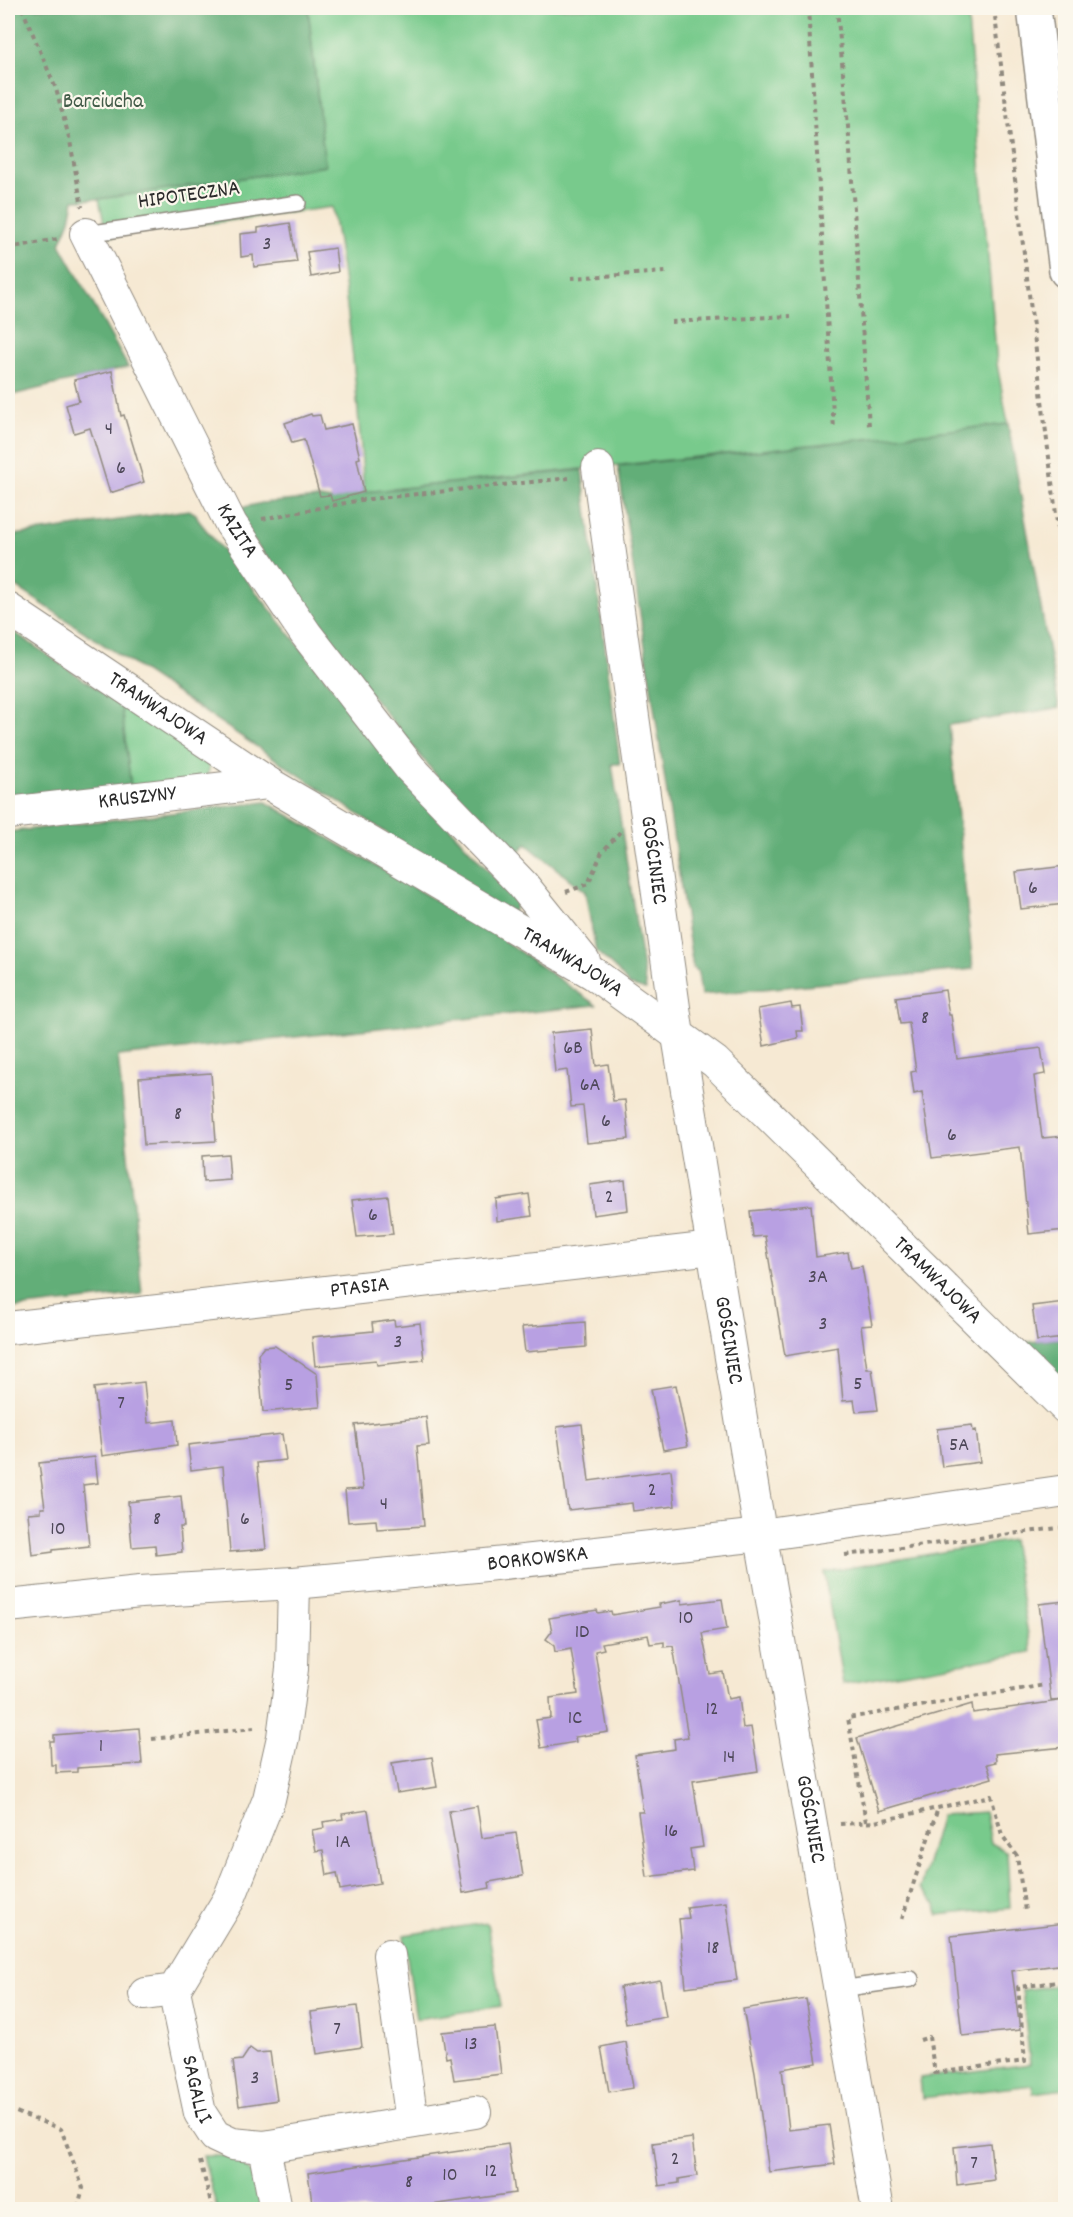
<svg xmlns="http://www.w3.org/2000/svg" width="1073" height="2217" font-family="Dekko,sans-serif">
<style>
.green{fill:#78ca8c;stroke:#527a5c;stroke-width:1.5}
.forest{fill:#62ae78;stroke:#466c52;stroke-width:1.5}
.building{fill:#b8a0e2}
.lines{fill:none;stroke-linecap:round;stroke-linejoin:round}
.lane-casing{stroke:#908a7f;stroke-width:18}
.street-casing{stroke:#908a7f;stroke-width:34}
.primary-casing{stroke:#908a7f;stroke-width:36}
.path{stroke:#908a7f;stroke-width:4;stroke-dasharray:4.5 4.5;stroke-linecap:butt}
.lane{stroke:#fff;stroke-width:15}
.street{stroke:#fff;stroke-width:32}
.primary{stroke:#fff;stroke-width:33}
.labels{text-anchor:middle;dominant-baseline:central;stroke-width:4.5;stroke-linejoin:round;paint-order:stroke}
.number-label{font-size:20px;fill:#4e4859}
.park-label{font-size:22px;fill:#425b48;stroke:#fbf7ec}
.street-label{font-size:22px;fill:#2b2b2b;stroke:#fbf7ec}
</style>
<rect width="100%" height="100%" fill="#fbf7ec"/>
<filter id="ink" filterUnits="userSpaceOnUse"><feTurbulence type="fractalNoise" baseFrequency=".0167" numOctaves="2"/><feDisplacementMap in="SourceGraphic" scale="12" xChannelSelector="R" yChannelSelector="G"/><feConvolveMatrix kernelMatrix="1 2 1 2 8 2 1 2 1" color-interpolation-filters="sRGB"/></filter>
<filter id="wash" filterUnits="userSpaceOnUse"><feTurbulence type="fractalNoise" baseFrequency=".008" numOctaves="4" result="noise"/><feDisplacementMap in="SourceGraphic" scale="24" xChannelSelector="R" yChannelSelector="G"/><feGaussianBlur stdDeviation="1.35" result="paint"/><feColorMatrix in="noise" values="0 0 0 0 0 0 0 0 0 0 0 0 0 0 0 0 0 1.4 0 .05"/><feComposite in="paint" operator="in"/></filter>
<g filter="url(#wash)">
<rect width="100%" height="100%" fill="#f6e9d3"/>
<path class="green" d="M308 8H967L997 364 1008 424 364 492C358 397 349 302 332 207L107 237 99 199 325 166Z
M121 705 206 756C211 766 210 772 204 780L131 788Z
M1012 1540 1031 1652 843 1684 824 1572Z
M985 1812 991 1843 1007 1852 1010 1908 938 1915 936 1904 920 1888 941 1815Z
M487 1923 501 2006 416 2019 404 1935Z
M1065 1984V2089L1033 2093 1032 2085 922 2098 920 2078 1030 2064 1022 1990Z
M203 2156H229L244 2165 258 2180 263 2209H217Z"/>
<path class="forest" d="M8 8H308L325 166 99 199 74 200 70 220 60 244 128 367 8 396Z
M1008 424 1059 708 949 725 973 969 701 995 698 972 693 968 618 466Z
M582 470 620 764H612L646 990 629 985 617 970 596 951 585 892 526 844 510 862 444 785 306 614 232 510 262 503 320 498 332 500 364 492Z
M189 510 196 514 199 521 418 793 517 902 511 916 8 581V536Z
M8 628 121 705 131 788 8 802Z
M266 802 497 936 596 1005 118 1056 142 1294 8 1309V832Z
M1065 1338V1389L1020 1343Z"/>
<g id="blocks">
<path class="building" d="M290 223 297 262 254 267 253 255 241 257 240 234 258 232V228Z
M335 248 338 272 311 277 307 252Z
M112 371 121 416 124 415 144 482 110 493 90 428 74 433 66 405 79 401 74 380Z
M311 414 312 416 320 415 324 430 352 424 360 458 357 459 364 492 332 501 330 495 320 496 304 440 292 443 285 423Z
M1065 866V904L1021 909 1016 872Z
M945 990 949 1015H951L957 1059 1041 1048 1045 1074 1034 1076 1042 1138 1065 1136V1230L1029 1234 1020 1147 932 1158 922 1092 914 1094 911 1072 916 1071 909 1023 900 1024 896 997Z
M791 1003 792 1008 800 1007 803 1031H797L798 1038 764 1046 758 1009Z
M592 1029 596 1066 608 1064 613 1101 625 1100 629 1139 587 1143 583 1106 571 1107 567 1070 555 1072 551 1033Z
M211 1073 216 1141 144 1145 139 1078Z
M228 1154 230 1180 203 1182 202 1156Z
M625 1180 628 1210 593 1215 590 1185Z
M529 1194 532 1216 497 1221 496 1199Z
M388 1196 393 1234 357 1237 352 1200Z
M811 1205 816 1257 848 1252 851 1268 862 1266 872 1325 861 1326 867 1369H872L878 1410 856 1412 854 1400 843 1401 838 1347 785 1356 765 1236 753 1237 750 1211Z
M1065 1302V1338L1037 1341 1032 1306Z
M394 1320 395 1326 420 1323 424 1360 377 1365 376 1360 315 1366 312 1337 373 1331 372 1323Z
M585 1322 586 1347 525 1352 522 1327Z
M275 1346 317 1374 320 1407 263 1412 258 1354 264 1347Z
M144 1382 148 1423 175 1420 177 1445 102 1456 94 1388Z
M676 1385 688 1446 663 1450 651 1389Z
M426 1417 429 1445 417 1446 424 1526 377 1529 376 1520 348 1522 345 1490 363 1489 355 1425Z
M582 1424 589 1481 671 1470 675 1506 633 1511 632 1503 568 1510 557 1427Z
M972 1425 973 1431 976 1430 980 1462 942 1467 937 1429Z
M282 1434 286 1460 257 1463 266 1549 230 1552 223 1466 191 1470 188 1445Z
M95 1457 98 1483 83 1485 89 1546 53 1550V1552L32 1555 28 1513 41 1512V1508H45L39 1463Z
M181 1496 184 1527H180L182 1552 156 1555 155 1545 132 1547 128 1502Z
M722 1599 727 1629 702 1633 710 1674 723 1672 728 1699 739 1697 743 1728 751 1727 758 1771 693 1781 703 1847 690 1849 693 1871 647 1877 638 1812H643L635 1755 675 1749 674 1739 688 1737 673 1646 664 1647V1642L650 1644 648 1635 602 1643 604 1649 595 1651 608 1732 575 1737 576 1742 541 1748 536 1720 551 1718 550 1698 578 1694 571 1649 555 1652 554 1645 546 1639 552 1631 549 1618 597 1610 598 1613 611 1611 612 1615 660 1607 659 1604 682 1600V1604Z
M1065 1601V1747L995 1754 996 1762 987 1764 992 1778 879 1811 857 1738 972 1704 973 1713 1065 1700 1051 1701 1039 1604Z
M139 1728 142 1764 77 1768V1772L56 1773V1765H51L50 1741H54V1735Z
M432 1757 437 1787 397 1793 392 1763Z
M477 1806 482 1838 516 1833 523 1876 489 1882 490 1888 463 1893 449 1811Z
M368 1810 380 1883 340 1890 337 1873 327 1875 323 1850 316 1851 312 1830 324 1828 323 1822 343 1819 342 1814Z
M726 1902 737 1980 686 1987 679 1919 689 1918 687 1907Z
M1065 1923V1964L1012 1971 1020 2030 962 2036 951 1936Z
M660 1980 666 2017 626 2024 620 1987Z
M806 1999 817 2063 782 2069 789 2130 829 2125 835 2164 769 2172 755 2073 743 2009Z
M357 2006 362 2047 317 2054 311 2012Z
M495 2027 501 2074 454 2080 450 2057 446 2058 442 2032Z
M626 2042 633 2088 609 2092 601 2047Z
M250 2048 257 2053 270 2052 277 2100 239 2106 233 2061 242 2060Z
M692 2138 697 2176 679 2179V2183L659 2186 653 2143Z
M990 2143 994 2180 957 2185 954 2147Z
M508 2144 515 2193 396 2210H313L308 2173Z"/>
</g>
</g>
<g filter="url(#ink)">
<use href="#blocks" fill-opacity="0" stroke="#908a7f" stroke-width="1.5"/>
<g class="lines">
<g class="lane-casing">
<path id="lane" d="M86 234 298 203
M840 1989 911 1979"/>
</g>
<g class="street-casing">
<g id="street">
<path id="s1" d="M86 234 231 524 306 634 410 768 522 884 584 961"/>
<path id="s2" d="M598 468 678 1036 753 1491 878 2210"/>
<path id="s3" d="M8 609 268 783 594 974 715 1062 1066 1408"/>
<path id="s4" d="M8 813 268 783"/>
<path id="s5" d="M8 1328 713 1248"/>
<path id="s6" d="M8 1606 140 1592 294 1583 476 1566 761 1535 1066 1491"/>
<path d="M389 1955 412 2122"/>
<path id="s7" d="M174 1990 200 2113 215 2136 232 2144 264 2147"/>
<path d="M145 1994 174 1990 229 1899 269 1799 283 1737 292 1669 294 1583"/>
<path d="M276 2210 264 2147 475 2112"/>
</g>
</g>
<g class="primary-casing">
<path id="primary" d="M1034 8 1066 271"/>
</g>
<path class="path" d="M22 8 56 89 70 141 82 207
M808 8 834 430
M837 8 849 137 869 426
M994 8 1066 596
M8 248 58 239
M571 278 666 272
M671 322 791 316
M262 519 361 500 569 478
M566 892 588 884 602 852 620 832
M845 1555 1066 1527
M152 1739 254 1728
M866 1822 848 1718 1045 1685
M840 1824 875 1822 991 1796 1002 1835 1017 1856 1025 1911
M902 1919 938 1808
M920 2040 929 2037 935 2073 1025 2061 1018 1987 1066 1981
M8 2109 61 2129 83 2188 77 2210
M200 2161 213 2210
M8 2205 16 2210"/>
<use href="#lane" class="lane"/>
<use href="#street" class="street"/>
<use href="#primary" class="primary"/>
</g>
</g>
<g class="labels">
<g class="number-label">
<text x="267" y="245">3</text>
<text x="109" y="430">4</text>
<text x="121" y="469">6</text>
<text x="1033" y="889">6</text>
<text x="925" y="1019">8</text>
<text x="573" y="1049">6B</text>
<text x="590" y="1086">6A</text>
<text x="178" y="1115">8</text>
<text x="606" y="1122">6</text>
<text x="952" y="1136">6</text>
<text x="609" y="1198">2</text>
<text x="373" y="1216">6</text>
<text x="818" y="1278">3A</text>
<text x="823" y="1325">3</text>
<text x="398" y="1343">3</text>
<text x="858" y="1385">5</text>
<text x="289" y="1386">5</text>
<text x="121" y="1404">7</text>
<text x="959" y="1446">5A</text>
<text x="652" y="1491">2</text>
<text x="384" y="1505">4</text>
<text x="157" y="1520">8</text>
<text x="245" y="1520">6</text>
<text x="58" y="1530">10</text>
<text x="686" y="1619">10</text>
<text x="582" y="1633">1D</text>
<text x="712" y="1710">12</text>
<text x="575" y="1719">1C</text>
<text x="101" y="1747">1</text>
<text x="729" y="1758">14</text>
<text x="671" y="1832">16</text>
<text x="343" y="1843">1A</text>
<text x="713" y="1949">18</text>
<text x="337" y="2030">7</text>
<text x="471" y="2045">13</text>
<text x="255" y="2079">3</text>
<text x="675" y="2160">2</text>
<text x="974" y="2164">7</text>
<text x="491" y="2172">12</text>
<text x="450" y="2176">10</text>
<text x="409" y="2183">8</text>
</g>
<g class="park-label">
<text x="103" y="102">Barciucha</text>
</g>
<g class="street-label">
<text transform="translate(189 196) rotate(-8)">HIPOTECZNA</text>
<text stroke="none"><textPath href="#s1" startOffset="333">KAZITA</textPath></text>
<text stroke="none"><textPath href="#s3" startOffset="180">TRAMWAJOWA</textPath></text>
<text stroke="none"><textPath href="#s4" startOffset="130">KRUSZYNY</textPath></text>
<text stroke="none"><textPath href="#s2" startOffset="396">GOŚCINIEC</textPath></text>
<text stroke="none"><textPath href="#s3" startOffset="666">TRAMWAJOWA</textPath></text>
<text stroke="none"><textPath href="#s3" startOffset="1152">TRAMWAJOWA</textPath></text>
<text stroke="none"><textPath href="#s5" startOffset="354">PTASIA</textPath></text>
<text stroke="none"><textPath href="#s2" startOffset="882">GOŚCINIEC</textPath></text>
<text stroke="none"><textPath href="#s6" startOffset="532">BORKOWSKA</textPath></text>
<text stroke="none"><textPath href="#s2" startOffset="1368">GOŚCINIEC</textPath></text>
<text stroke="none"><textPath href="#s7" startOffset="102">SAGALLI</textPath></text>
</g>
</g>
<rect width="1073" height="2217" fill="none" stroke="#fbf7ec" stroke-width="30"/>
</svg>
